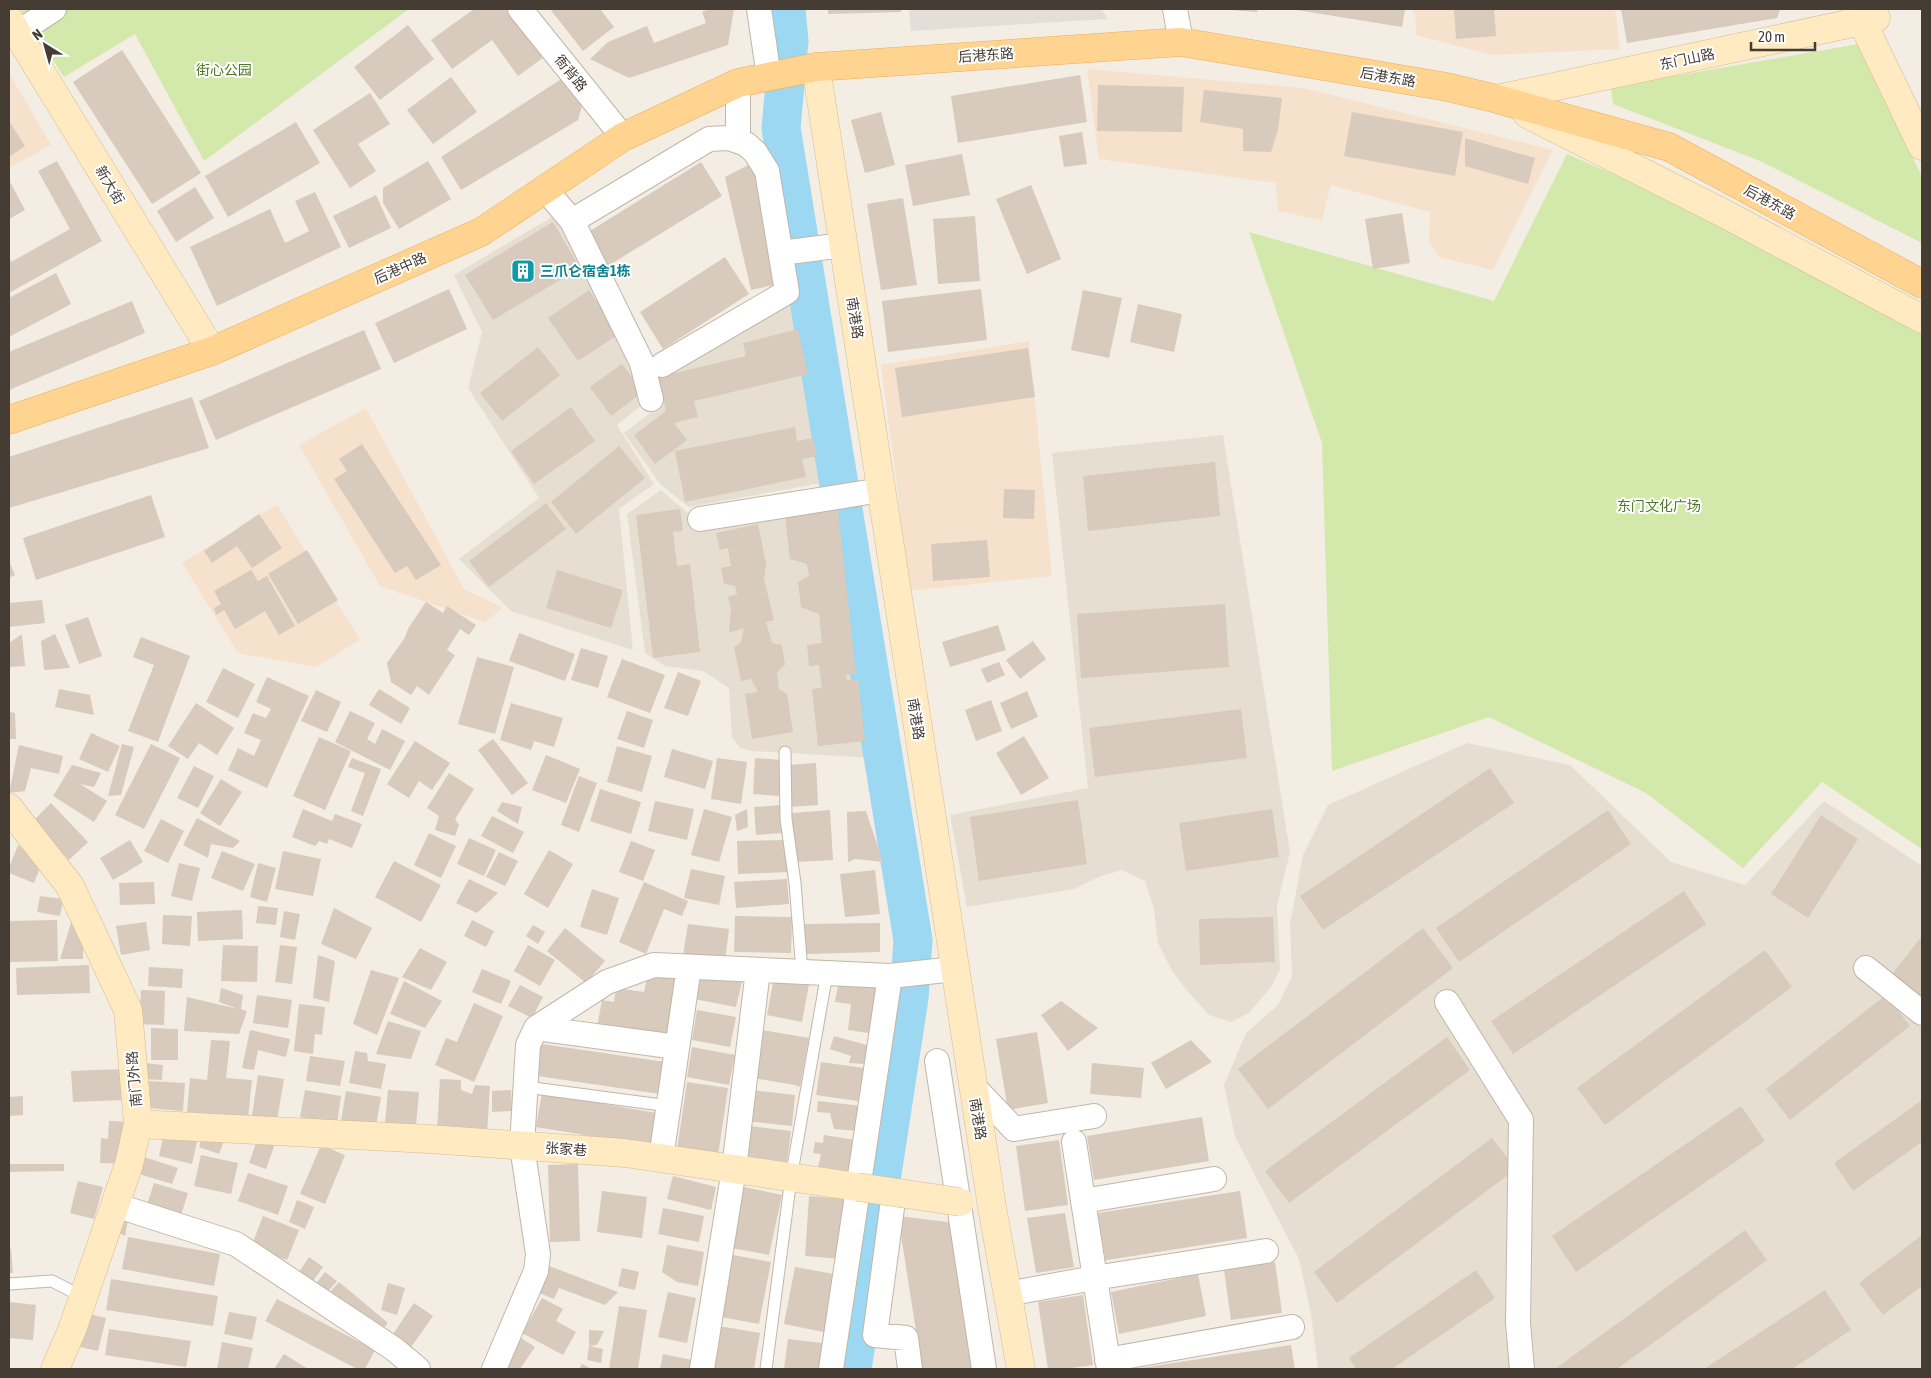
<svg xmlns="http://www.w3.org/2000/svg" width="1931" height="1378" font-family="'Asap Condensed','Noto Sans SC',sans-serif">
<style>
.residential{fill:#e7ded2}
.commercial{fill:#f6e1cd}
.industrial{fill:#e4ded9}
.green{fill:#d3e9ab}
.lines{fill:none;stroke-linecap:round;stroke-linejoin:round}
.river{stroke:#9dd8f2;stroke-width:39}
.building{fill:#d8cabc}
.lane-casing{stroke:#c1b6a9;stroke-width:13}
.street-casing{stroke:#c1b6a9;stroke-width:26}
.secondary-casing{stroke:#d5bc92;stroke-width:29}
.primary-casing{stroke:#e7af5d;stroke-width:29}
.lane{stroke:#fff;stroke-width:11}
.street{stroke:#fff;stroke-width:24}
.secondary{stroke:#ffeac1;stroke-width:28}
.primary{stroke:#ffd490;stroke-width:28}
.secondary-bridge-casing{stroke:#d5bc92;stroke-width:29;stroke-linecap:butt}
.secondary-bridge{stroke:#ffeac1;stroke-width:28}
.labels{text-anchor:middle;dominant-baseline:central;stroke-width:4;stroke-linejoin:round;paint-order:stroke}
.street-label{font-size:14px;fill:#453c34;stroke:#fff}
.park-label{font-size:14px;fill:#4d7825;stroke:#fff}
.culture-label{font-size:14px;font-weight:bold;fill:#0d838f;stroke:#fff;text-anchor:start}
</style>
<rect width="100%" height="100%" fill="#f3ede4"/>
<path class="residential" d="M557 214 635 366 643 404 617 425 654 484 619 509 633 650 511 611 459 559 539 498 468 388 482 332 454 275Z
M798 294 828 482 689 507 660 484 624 433 658 407 651 370Z
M1223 435 1290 852 1277 905 1280 970 1271 987 1249 1013 1231 1022 1209 1015 1189 993 1172 971 1158 943 1154 909 1145 881 1122 870 1101 876 1074 889 967 907 950 815 1088 788 1052 453Z
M829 487 875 758 753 751 740 748 732 737 729 688 703 671 665 666 645 653 627 514 661 490 688 513Z
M1467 743 1570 765 1671 862 1745 885 1824 801 1922 866V1369H1318L1311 1314 1299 1259 1235 1137 1224 1085 1246 1033 1278 1005 1292 976 1290 924 1303 855 1328 805Z"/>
<path class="commercial" d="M1412 9H1615L1620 49 1492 55 1416 35 1415 13Z
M1087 69 1303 88 1553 150 1493 270 1439 257 1429 241 1430 212 1331 185 1322 220 1278 211 1276 183 1099 159Z
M9 73 51 145 9 168Z
M1029 341 1052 576 907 591 898 493 881 365Z
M366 408 464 589 503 608 485 622 380 586 299 445Z
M277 505 360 640 316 667 238 653 182 563Z"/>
<path class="industrial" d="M909 9H1101L1108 19 911 31Z"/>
<path class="green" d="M20 9H409L204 161 135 34 64 77Z
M1859 44 1922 177V243L1760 161 1613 104 1611 87Z
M1567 154 1694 209 1922 332V849L1822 782 1743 868 1646 793 1489 717 1332 771 1322 443 1249 232 1494 301Z"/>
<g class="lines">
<path class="river" d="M786 9 789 41 781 128 913 940 909 998 852 1369"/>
</g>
<path class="building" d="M474 9H509L544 57 518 76 492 40 452 69 431 40Z
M550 9H600L614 27 583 51Z
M710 9H734L728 45 629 78 590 59 608 42 647 26 654 43 706 23 702 12Z
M828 9H901V12L828 14Z
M1231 9H1257V12L1231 10Z
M1291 9H1405L1402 27Z
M1454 9H1494L1496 36 1456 39Z
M1621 9H1780L1777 18 1627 43Z
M408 25 434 59 380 100 354 67Z
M122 50 201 173 152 204 73 82Z
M1080 75 1087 122 958 143 951 96Z
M451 77 477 112 433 144 407 110Z
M563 78 582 106 578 120 461 190 441 157Z
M1098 85 1184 87 1182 132 1097 131Z
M1204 90 1282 98 1278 130 1271 152 1243 151V129L1200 122Z
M370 93 390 124 358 144 376 171 350 188 313 130Z
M881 112 895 165 865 173 851 120Z
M1352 112 1463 132 1455 176 1344 156Z
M9 121 25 146 9 157Z
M296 122 320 163 228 217 205 176Z
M1082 132 1087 164 1064 167 1059 136Z
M1465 138 1535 158 1528 184 1465 166Z
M962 154 970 195 913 206 905 165Z
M57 161 102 241 9 293V257L11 262 70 229 38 171Z
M428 161 451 199 399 229 383 203V188Z
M756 161 783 283 751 290 725 177Z
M701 162 722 196 606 267 585 234Z
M9 180 25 210 9 219Z
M1031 185 1061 259 1027 274 996 199Z
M195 187 214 218 176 242 157 211Z
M315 192 341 247 217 306 190 247 270 209 285 243 309 231 295 201Z
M376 195 391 228 349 248 333 216Z
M903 198 917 285 881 290 867 204Z
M1402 213 1410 263 1373 269 1365 219Z
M975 216 980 281 938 284 933 219Z
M553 222 580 268 493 320 465 275Z
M725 257 749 294 663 349 640 312Z
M56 273 71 304 9 337V298Z
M449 289 467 329 394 363 375 323Z
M981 289 987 340 888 352 882 301Z
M589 290 619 334 578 361 548 318Z
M1083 290 1122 298 1109 358 1071 350Z
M132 301 145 333 9 390V352Z
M1138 304 1182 314 1174 352 1130 342Z
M798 329 808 374 694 401 698 417 674 423 687 440 655 464 634 435 666 411 658 377 746 356 743 343Z
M364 330 381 369 216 440 199 401Z
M538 347 560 375 502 421 480 393Z
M1028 348 1035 397 902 417 895 368Z
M622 364 643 392 611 416 590 387Z
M192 397 209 448 9 508V457Z
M571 407 595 441 534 484 511 451Z
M795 427 797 441 813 438 817 456 802 459 806 477 685 502 675 451Z
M362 444 441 565 416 580 407 566 395 573 334 479 347 471 339 459Z
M619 446 645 478 576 534 551 502Z
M1215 462 1220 516 1088 531 1083 476Z
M1004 489 1035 490 1034 519 1003 518Z
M151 495 165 537 36 580 23 538Z
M546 503 566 529 489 587 469 561Z
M680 509 683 531 673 532 677 566 690 564 700 652 653 658 636 515Z
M838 510 856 674 846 675 847 680 858 679 865 741 818 746 812 689 822 688 819 665 809 666 807 645 822 643 819 614 801 607 798 582 809 576 807 564 790 559 785 516Z
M259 514 282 548 252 568 237 546 212 563 204 551Z
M758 524 766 563 764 579 774 620 766 622 772 643 782 645 785 665 777 672 779 689 787 694 793 732 752 739 745 694 758 692 751 679 741 681 734 647 741 642 744 628 729 633 731 608 728 597 737 594 735 586 724 584 721 568 731 566 728 548 720 550 716 533Z
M987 540 990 577 933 581 931 544Z
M307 550 338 600 298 624 268 574Z
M9 561 15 575 9 578Z
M251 570 258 581 267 576 295 626 279 635 265 611 235 629 224 610 216 615 214 608 221 604 214 591Z
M557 570 623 590 611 628 546 608Z
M42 600 45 623 9 627V603Z
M426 602 443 613 447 606 476 625 469 635 460 629 447 650 455 655 429 695 417 686 411 695 391 682 387 663 404 639 409 627Z
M1225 604 1229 667 1081 678 1077 614Z
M88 617 102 656 79 664 65 625Z
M998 625 1006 650 950 667 942 642Z
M519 633 575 654 565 681 509 661Z
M22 634 25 666 10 667 9 643Z
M55 634 70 668 44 670 41 641Z
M141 637 190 656 158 742 128 731 154 665 133 657Z
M1033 641 1046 659 1020 679 1006 660Z
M581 648 608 656 598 688 571 680Z
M477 657 514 667 495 734 458 724Z
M622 659 665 675 650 713 607 697Z
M999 662 1005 675 987 683 981 669Z
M223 668 255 684 238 718 206 702Z
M678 672 701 681 688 716 664 708Z
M267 677 309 696 267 788 228 770 238 748 254 756 261 740 244 733 253 713 266 718 271 709 256 702Z
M59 689 90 695 94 715 55 707Z
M379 689 410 708 401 724 369 705Z
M316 690 341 702 327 732 301 721Z
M1027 691 1038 717 1011 729 1000 703Z
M991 700 1002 731 976 741 965 710Z
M196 703 234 728 217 755 199 743 188 759 168 746Z
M511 703 563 718 554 747 534 741 531 750 500 740Z
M1241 709 1247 758 1095 777 1089 728Z
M350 711 375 723 367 739 375 744 382 729 405 741 390 770 335 742Z
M627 711 653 720 644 748 617 739Z
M9 712 15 713 16 739H9Z
M91 733 120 746 108 772 79 759Z
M1024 736 1049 778 1021 795 996 753Z
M319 737 351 751 325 810 293 796Z
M493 739 528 783 512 795 478 750Z
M415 741 450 763 432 790 419 781 409 798 387 784Z
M122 744 134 747 121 795 108 796Z
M151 744 180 758 144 829 115 815Z
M19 745 63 756 59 774 31 768 25 791 9 793Z
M617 746 652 756 642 792 607 782Z
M672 749 713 761 705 789 664 777Z
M546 755 580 769 566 803 532 790Z
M352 758 381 769 363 816 351 811 365 773 348 767Z
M717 758 747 762 741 804 711 799Z
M755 758 781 760 779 796 753 794Z
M816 763 818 805 790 807 788 765Z
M72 765 101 773 94 787 80 784 107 801 94 822 53 796Z
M194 766 214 776 198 808 177 798Z
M1490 768 1514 803 1323 930 1300 896Z
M449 773 474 789 455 819 459 825 455 836 435 830 439 816 427 808Z
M579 776 597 783 579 832 561 825Z
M221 779 242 792 220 826 200 813Z
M600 789 641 802 631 834 590 821Z
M1078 800 1087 864 979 881 970 817Z
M655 801 694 809 687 840 648 831Z
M502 802 522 807 518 824 497 811Z
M51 803 88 842 69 860 32 822Z
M780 805 782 833 756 835 754 807Z
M303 809 332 821 335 814 362 824 352 848 329 839 327 844 319 841 315 846 292 837Z
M704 809 732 817 719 862 691 855Z
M747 809 748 827 737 831 735 815Z
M1272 809 1279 857 1186 871 1179 823Z
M830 810 833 860 795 862 792 813Z
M1608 810 1631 844 1459 962 1436 928Z
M866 811 883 862 855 859 848 862 847 812Z
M1821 815 1858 839 1808 918 1771 894Z
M492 816 524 832 513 853 481 836Z
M197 818 240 841 233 848 211 844 208 858 183 845Z
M161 819 184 831 168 863 144 851Z
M429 833 456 846 441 878 414 865Z
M469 838 496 850 484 876 457 864Z
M130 840 143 862 113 880 100 858Z
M787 840 788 872 738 874 737 841Z
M631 841 655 850 643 881 619 872Z
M18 845 42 863 34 883 9 873V868Z
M549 850 573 864 548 908 524 894Z
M222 851 255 864 243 891 211 878Z
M283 851 321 859 313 896 275 889Z
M499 852 518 861 505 886 486 877Z
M394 861 441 885 421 922 375 897Z
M179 863 200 868 192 901 171 896Z
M258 863 276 868 267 902 250 897Z
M691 869 725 876 719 905 684 898Z
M875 870 880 914 845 917 840 874Z
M469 879 498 893 477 913 456 903Z
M787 879 789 904 736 908 734 882Z
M154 882 155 904 120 905 119 883Z
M644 882 688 901 682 916 664 909 646 954 619 942Z
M592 889 619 898 607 935 580 927Z
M1684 891 1706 924 1513 1054 1491 1021Z
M40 896 63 899 60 916 37 912Z
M258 906 278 908 276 925 256 923Z
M334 908 372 928 356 959 321 944Z
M242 910 243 939 198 941 197 912Z
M284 911 300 914 295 940 280 937Z
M163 915 192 916 190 946 162 944Z
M735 916 792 917 791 953 734 952Z
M1273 917 1275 962 1200 965 1199 919Z
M57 920 58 961 9 962V921Z
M472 920 494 931 486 947 464 936Z
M146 922 150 950 121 955 116 926Z
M71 923 84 931 83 959H60Z
M880 923V952L804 954V924Z
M688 924 729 929 725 961 683 956Z
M533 925 545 932 538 944 526 936Z
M565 928 605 961 586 983 547 951Z
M1423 928 1453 968 1268 1109 1238 1069Z
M1922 936V998L1892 974Z
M223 945 258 946 257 982 221 981Z
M280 945 297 947 292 984 275 982Z
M528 945 555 960 540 986 514 971Z
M420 948 447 962 431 990 402 977Z
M1765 950 1792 987 1605 1125 1577 1088Z
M318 955 335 961 329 1002 313 998Z
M89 965 90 993 17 995 16 968Z
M149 967 183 969 182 988 148 986Z
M701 968 743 977 736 1007 694 999Z
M482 969 511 981 501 1004 472 992Z
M371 970 399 978 377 1035 353 1024Z
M775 972 810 979 802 1022 767 1015Z
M648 973 677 978 671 1041 597 1028 602 1000 614 1002 616 988 644 992Z
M839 980 883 986 875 1034 848 1030 851 1004 835 1002Z
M404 981 442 1001 425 1028 390 1014Z
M520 985 543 997 532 1018 508 1006Z
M221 988 243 995 241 1009 247 1011 239 1034 184 1031 187 997 238 1009 219 1002Z
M141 990 165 991 164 1025 139 1024Z
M257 995 292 1000 288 1028 253 1023Z
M1886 995 1910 1026 1790 1120 1766 1089Z
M1061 1001 1098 1028 1068 1051 1041 1015Z
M474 1003 503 1016 474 1082 435 1065 446 1038 457 1042Z
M299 1004 325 1007 322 1035 315 1034 313 1054 294 1051Z
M697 1010 736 1017 730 1047 692 1040Z
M388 1021 421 1031 411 1059 376 1054Z
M151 1028 178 1029V1060H151Z
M250 1030 290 1039 286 1057 258 1050 254 1070 242 1068Z
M762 1030 809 1038 800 1087 795 1085 753 1078Z
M1037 1032 1048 1103 1008 1110 996 1039Z
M834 1036 870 1046 865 1064 849 1063 851 1056 830 1049Z
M1447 1037 1470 1070 1289 1203 1265 1171Z
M211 1040 230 1041 226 1078 252 1080 248 1118 187 1112 190 1078 207 1080Z
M1191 1040 1212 1062 1166 1089 1151 1063Z
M535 1043 665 1062 660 1094 531 1075Z
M692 1047 735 1055 729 1085 687 1077Z
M355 1051 367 1053 368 1061 386 1064 381 1089 349 1083Z
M310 1056 345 1061 340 1086 306 1081Z
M821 1062 864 1068 858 1101 816 1095Z
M145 1063 163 1065 162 1080 144 1079Z
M1092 1063 1144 1068 1141 1098 1090 1094Z
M123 1069 124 1100 73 1102 71 1071Z
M258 1075 284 1079 277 1120 252 1116Z
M440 1079 461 1080V1090L472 1094 475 1085 490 1086 487 1134 437 1131Z
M149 1081 185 1083 183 1111 147 1108Z
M687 1082 728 1088 718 1156 677 1150Z
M305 1090 341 1096 337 1123 300 1117Z
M388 1090 419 1092 416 1125 385 1123Z
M511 1090 512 1111 492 1112V1091Z
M750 1090 795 1095 792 1126 747 1121Z
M346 1091 381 1097 376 1126 341 1121Z
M542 1093 656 1113 650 1146 536 1127Z
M23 1096V1115L9 1116V1097Z
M1922 1100V1142L1853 1191 1834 1163Z
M818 1101 862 1106 859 1131 834 1129 830 1113 817 1112Z
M1741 1106 1765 1141 1576 1272 1552 1236Z
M1202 1117 1209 1161 1094 1180 1087 1136Z
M109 1121 131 1122 129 1164 100 1163 101 1138 108 1139Z
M750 1126 791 1131 787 1162 745 1156Z
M165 1129 198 1137 192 1164 159 1156Z
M204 1131 225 1138 219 1154 199 1147Z
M259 1135 276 1141 266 1169 249 1163Z
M824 1135 855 1140 849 1172 818 1167 821 1154 813 1153 815 1142 823 1143Z
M1492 1138 1516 1169 1337 1303 1314 1272Z
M1059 1140 1068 1205 1025 1211 1016 1146Z
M321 1145 345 1155 325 1204 300 1194Z
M201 1155 238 1163 231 1194 194 1186Z
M144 1157 178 1168 172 1184 139 1174Z
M9 1164H64V1171L9 1172Z
M578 1164 580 1241 550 1242 548 1165Z
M248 1173 288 1186 278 1215 238 1201Z
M673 1176 716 1187 711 1210 667 1199Z
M78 1181 103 1187 94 1219 70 1213Z
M154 1183 188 1193 181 1215 147 1205Z
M744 1187 782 1195 769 1255 731 1248Z
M602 1191 647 1197 642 1238 597 1232Z
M1240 1191 1247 1238 1101 1261 1105 1258 1098 1213Z
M809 1196 847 1199 842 1259 805 1256Z
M297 1200 314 1207 305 1229 289 1222Z
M663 1208 704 1216 699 1242 658 1234Z
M1065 1213 1074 1267 1036 1273 1027 1218Z
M129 1215 125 1236 112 1229Z
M263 1216 299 1230 287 1260 251 1247Z
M898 1216 955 1223 978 1368 968 1369H922Z
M1745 1230 1767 1260 1617 1369H1555Z
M1922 1235V1286L1883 1315 1859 1283Z
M128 1237 220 1254 214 1286 122 1269Z
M667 1245 704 1252 698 1286 677 1282 662 1272Z
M9 1249H11L13 1273H9Z
M733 1255 771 1262 759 1324 721 1317Z
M309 1257 323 1267 311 1284 297 1275Z
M1275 1262 1282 1313 1231 1320 1224 1270Z
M549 1266 618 1292 605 1305 559 1288 554 1299 539 1293Z
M795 1267 839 1275 828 1333 784 1324Z
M622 1268 639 1272 635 1290 618 1286Z
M1476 1270 1495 1298 1392 1369H1356L1349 1358Z
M325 1272 337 1281 326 1294 315 1285Z
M1198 1274 1206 1316 1119 1334 1111 1292Z
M111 1279 218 1296 213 1326 106 1310Z
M339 1282 388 1323 377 1335 328 1294Z
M388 1283 405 1288 397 1315 381 1310Z
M1825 1290 1851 1330 1792 1369H1704Z
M668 1292 696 1298 687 1343 658 1337Z
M1083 1295 1093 1365 1064 1369H1048L1038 1302Z
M542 1298 563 1309 556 1321 576 1332 563 1355 522 1333Z
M277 1299 375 1350 365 1369H357L265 1321Z
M9 1302 36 1305 33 1340 9 1338Z
M414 1303 433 1316 409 1350 391 1337Z
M619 1306 647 1310 638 1369H609Z
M229 1312 257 1317 252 1340 224 1334Z
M84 1313 106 1318 98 1351 76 1346Z
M719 1326 760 1333 754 1369H712Z
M109 1329 191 1341 186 1367 105 1355Z
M589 1330 604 1331 597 1345 589 1346 603 1349 601 1363 587 1360 589 1346Z
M521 1338 535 1347 520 1369H505L502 1367Z
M788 1339 829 1344 825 1369H784Z
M222 1342 253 1348 248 1369H217Z
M1291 1345 1295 1369H1140V1368Z
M284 1354 308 1369H274Z
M663 1354 697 1361 695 1369H660Z
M582 1364 592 1369H579Z"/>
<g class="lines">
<g class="lane-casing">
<path id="lane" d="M785 752 786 819 795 883 802 972
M526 1087 669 1106
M9 1284 52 1281 83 1297
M766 1369 791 1178 827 973"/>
</g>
<g class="street-casing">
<path id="street" d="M520 9 623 137
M759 9 769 77
M1175 9 1181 42
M17 33 54 9
M738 141V83
M545 189 572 221 642 363 651 399
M572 221 709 139 729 138 746 144 755 152 767 171 787 292 662 365
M781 253 843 245
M700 519 881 490
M1866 968 1922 1013
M1447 1002 1521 1120 1518 1323 1522 1369
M536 1028 677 1047
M937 1061 984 1369
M973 1086 1014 1129 1094 1116
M1074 1142 1109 1369
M661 1158 689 967
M894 1193 875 1335 906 1338 910 1369
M1083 1201 1214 1179
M115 1205 236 1244 394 1349 418 1369
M1007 1294 1094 1278 1266 1251
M1107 1360 1292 1327
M494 1369 536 1271 538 1254 522 1146 528 1045 536 1028 607 982 654 965 890 976 955 969
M702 1369 734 1169 758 970
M831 1369 890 976"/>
</g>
<g class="secondary-casing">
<path id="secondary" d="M1856 9 1922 146
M9 20 212 351
M816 67 992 1207 1021 1369
M1497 99 1876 18
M1527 114 1727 215 1922 319
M9 808 70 886 128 1010 138 1124 129 1164 72 1330 55 1369
M138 1124 429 1139 625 1153 858 1187"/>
</g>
<g class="primary-casing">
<path id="primary" d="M9 420 212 351 481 232 623 137 738 83 816 67 1181 42 1447 87 1497 99 1669 147 1922 284"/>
</g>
<use href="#lane" class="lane"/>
<use href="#street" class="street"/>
<use href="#secondary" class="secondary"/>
<use href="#primary" class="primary"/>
<g class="secondary-bridge-casing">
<path id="secondary-bridge" d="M858 1187 960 1202"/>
</g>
<use href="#secondary-bridge" class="secondary-bridge"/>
</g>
<defs>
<g id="building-square" transform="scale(1.25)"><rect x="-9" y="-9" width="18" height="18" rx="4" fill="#0f9aa8" stroke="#fff"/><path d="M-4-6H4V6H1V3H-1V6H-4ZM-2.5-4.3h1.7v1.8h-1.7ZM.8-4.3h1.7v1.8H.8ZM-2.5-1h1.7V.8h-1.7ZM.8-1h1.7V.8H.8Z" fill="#fff"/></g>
</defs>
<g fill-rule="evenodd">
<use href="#building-square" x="523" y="271"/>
</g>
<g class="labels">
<g class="street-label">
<text transform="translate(986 55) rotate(-4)">后港东路</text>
<text transform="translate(1687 59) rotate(-12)">东门山路</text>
<text transform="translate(571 73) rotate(51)">衙背路</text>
<text transform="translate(1388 77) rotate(10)">后港东路</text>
<text transform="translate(110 185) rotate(59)">新大街</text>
<text transform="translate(1770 202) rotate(29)">后港东路</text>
<text transform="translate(400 268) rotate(-24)">后港中路</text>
<text transform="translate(855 318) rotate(81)">南港路</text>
<text transform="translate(916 719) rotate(81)">南港路</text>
<text transform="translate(134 1079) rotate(-95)">南门外路</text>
<text transform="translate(978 1119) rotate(81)">南港路</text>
<text transform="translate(566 1149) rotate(4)">张家巷</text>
</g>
<g class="park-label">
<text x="224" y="70">街心公园</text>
<text x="1659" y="506">东门文化广场</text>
</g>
<g class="culture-label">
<text x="540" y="271">三爪仑宿舍1栋</text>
</g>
</g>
<rect width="1931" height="1378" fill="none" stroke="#453c34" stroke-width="20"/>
<g transform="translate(45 45) rotate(323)" stroke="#ffffff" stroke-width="4" paint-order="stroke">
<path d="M0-4L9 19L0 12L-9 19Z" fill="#453c34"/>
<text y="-8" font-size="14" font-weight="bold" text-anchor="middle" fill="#453c34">N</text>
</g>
<path d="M1751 42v8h64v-8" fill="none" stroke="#453c34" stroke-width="2.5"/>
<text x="1758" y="42" font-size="15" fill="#453c34" stroke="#ffffff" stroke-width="4" paint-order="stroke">20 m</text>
</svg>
